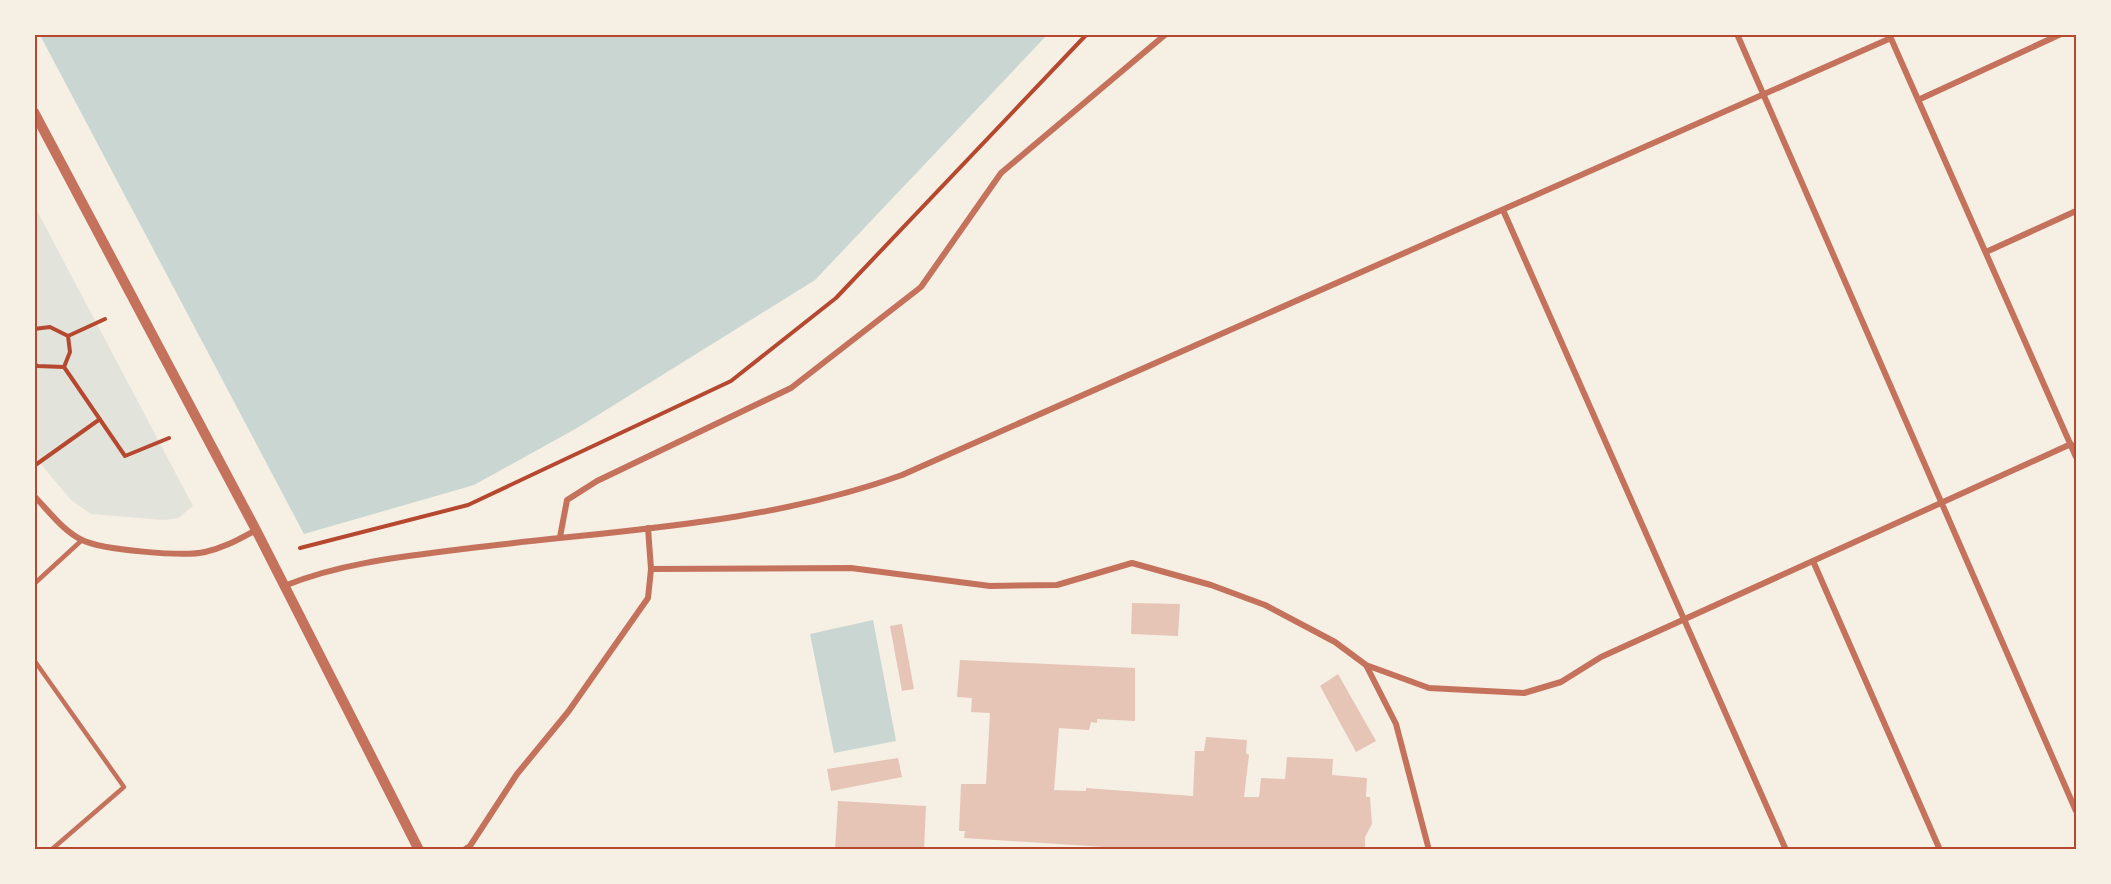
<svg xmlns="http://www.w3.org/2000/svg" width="2111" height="884" font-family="'Fira Sans Condensed',sans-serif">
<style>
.green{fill:#e2e4dc}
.water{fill:#c9d6d2}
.building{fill:#e6c5b7}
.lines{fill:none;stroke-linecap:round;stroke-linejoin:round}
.path{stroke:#b5482f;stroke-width:4}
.service{stroke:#c5725c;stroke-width:4.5}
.minor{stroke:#c5725c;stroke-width:6}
.tertiary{stroke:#c5725c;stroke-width:10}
.neatline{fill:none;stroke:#b5482f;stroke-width:2}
</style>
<rect width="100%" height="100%" fill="#f6efe4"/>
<path class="green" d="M34 205 193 506 178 518 164 520 91 514 71 500 35 457Z"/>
<path class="water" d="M40 35H1047L815 280 577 428 474 485 304 534Z
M873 620 896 741 834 753 810 634Z"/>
<path class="building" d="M1132 603 1180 604 1178 636 1131 634Z
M902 624 914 689 902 691 890 626Z
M960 660 1135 668V721L1097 719V723L1091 722 1089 730 1059 728 1054 790 1086 791V788L1193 796 1195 751H1204L1206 737 1247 740 1246 753 1249 755 1244 797H1259L1261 778 1285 779 1287 757 1333 759 1332 775 1367 778 1366 797H1370L1372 824 1365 837V850H1151L964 838 965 831H959L961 784H986L990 713 971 712 972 698 957 697Z
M1338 674 1376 741 1356 752 1320 686Z
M898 758 902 777 831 791 827 769Z
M838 801 926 806 924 850H835Z"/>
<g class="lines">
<path class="path" d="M34 329 50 327 68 336 105 319
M68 336 70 352 64 367 125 456 169 438
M34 363 37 366 64 367
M34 466 100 419
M300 548 468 505 731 381 836 298 1087 34"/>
<path class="service" d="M34 584 82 540
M34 660 124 787 51 850"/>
<path class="minor" d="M1737 34 2076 811
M1889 34 2076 457
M1918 100 2061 34
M1503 210 1786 850
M1986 252 2076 211
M34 496C49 511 63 531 82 540 102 550 184 557 205 552 224 548 239 539 256 530
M560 537 567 500 597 481 791 388 921 287 1001 173 1166 34
M1813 561 1940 850
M651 569 851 568 990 586 1057 585 1132 563 1211 585 1265 605 1335 642 1366 665 1396 724 1429 850
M284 586C343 562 408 556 471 548 615 530 764 525 902 475L1891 38
M1366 665 1429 688 1524 693 1561 682 1601 657 2071 444
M464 850 470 846 517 774 568 712 648 598 651 569 648 528"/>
<path class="tertiary" d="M34 112 256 530 419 850"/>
</g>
<rect width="2111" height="884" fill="none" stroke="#f6efe4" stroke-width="72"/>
<rect x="36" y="36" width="2039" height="812" class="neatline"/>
</svg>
